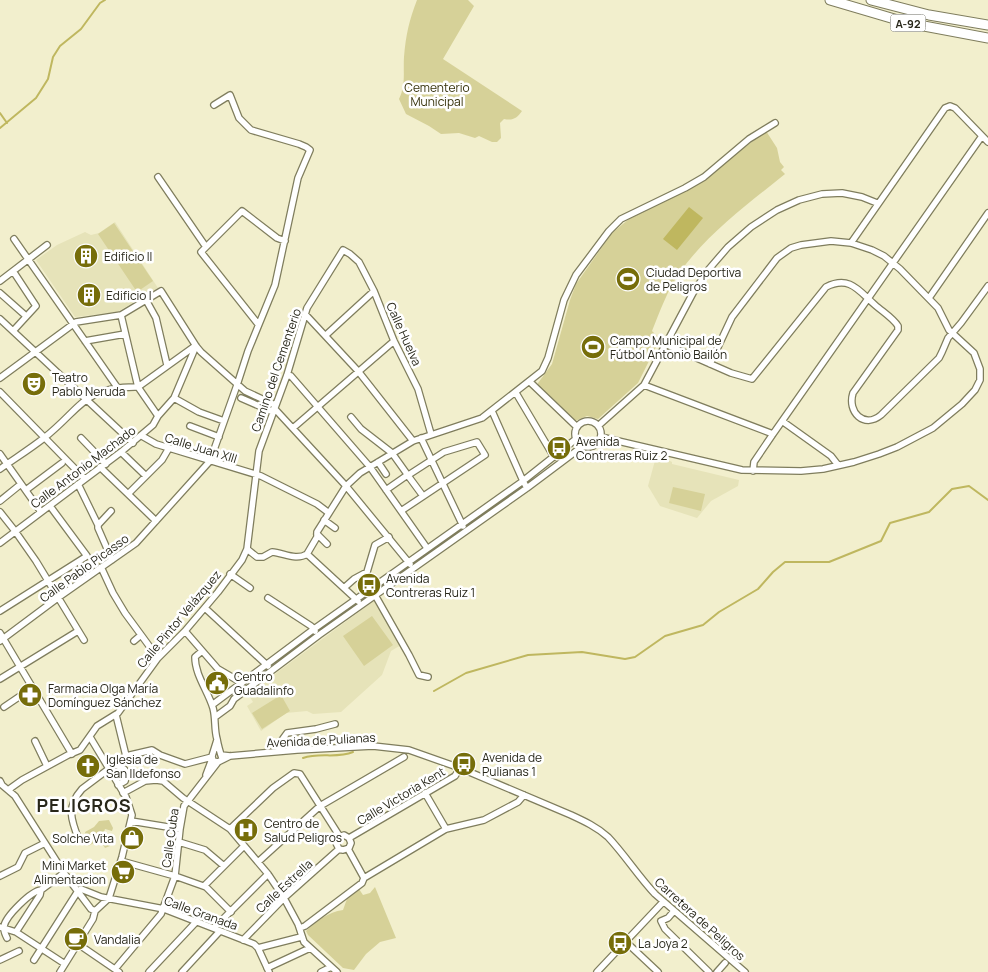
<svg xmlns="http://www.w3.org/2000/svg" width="988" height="972" font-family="Manrope,sans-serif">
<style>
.built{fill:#e6e3b9}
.green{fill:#d6d198}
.water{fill:#bfb75f}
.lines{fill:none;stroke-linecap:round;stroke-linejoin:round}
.stream{stroke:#bfb75f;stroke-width:2}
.minor-casing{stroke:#7f7d5d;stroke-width:8}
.highway-casing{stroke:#7f7d5d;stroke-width:11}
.minor{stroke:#fff;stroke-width:5.5}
.highway{stroke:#fff;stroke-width:9}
.labels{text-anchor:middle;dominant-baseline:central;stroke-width:5;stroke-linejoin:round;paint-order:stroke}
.shield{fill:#fff;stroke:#68685f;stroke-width:1}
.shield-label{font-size:11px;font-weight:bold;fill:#28271a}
.park-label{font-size:12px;fill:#37330c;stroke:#fff}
.poi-label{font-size:12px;fill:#28271a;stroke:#fff;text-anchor:start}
.street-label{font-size:12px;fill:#28271a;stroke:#fff}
.district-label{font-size:18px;font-weight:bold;letter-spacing:1px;fill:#28271a;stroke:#fff}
</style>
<rect width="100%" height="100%" fill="#f2efcd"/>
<path class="built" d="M115 222 158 288 117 312 75 317 36 260 57 245 85 232 91 235 99 233Z
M656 457 668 460 672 462V464L739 480 738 486 711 501 697 518 660 506 648 486Z
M375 600 401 645 391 651 382 675 341 712 313 714 307 711 286 713 261 731 247 706 253 702 248 694Z"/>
<path class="green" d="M417 0H468L474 6 443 59 522 111C517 118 513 121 504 119L500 123 501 138 497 142H492L479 136 475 138 459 133 441 134 429 126 406 114 399 99C406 85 403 72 404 57 406 34 409 21 417 0Z
M766 131 777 148 780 162 784 167 781 170 785 174C748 204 708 233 680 272 668 289 660 311 652 331L660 339 638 383 598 419 587 416 575 421 538 386V383L552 364 570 300 576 284 612 233 629 219 692 188Z
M114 223 153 281 137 292 98 234Z
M673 487 705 494 701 511 669 503Z
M372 616 393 645 364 666 343 636Z
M281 695 290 711 262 729 252 713Z
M109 820 113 828 112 831 105 829 104 832 111 835 110 846 105 848 100 840 88 846 85 832 94 827 99 821Z
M375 887 396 938 380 942 366 954 354 970 343 968 308 935 306 931C317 921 328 912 343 910L348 896 359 889 363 895 370 893Z"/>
<path class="water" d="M689 207 703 218 677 250 663 239Z"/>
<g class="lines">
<path class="stream" d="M0 113 7 123
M0 128 36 98 48 79 53 57 60 46 81 29 100 3 105 0
M434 691 466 673 528 655 582 652 625 659 635 657 665 636 703 625 719 612 758 589 773 572 785 562H829L881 541 890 523 929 512 952 489 969 486 988 500
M303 758C320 752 337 759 353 752"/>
<g class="minor-casing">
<path id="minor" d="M158 177 206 247
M14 239 117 387
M851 243 945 108 950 106 955 108 988 142
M0 281 47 245
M0 293 26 316
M929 298 988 213
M146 300 156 318 167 365
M305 314 358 371 413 441
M121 315 138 387 158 416
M0 319 133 443
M258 324 201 252 242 211 277 238 285 241
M13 331 36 306 13 271
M326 335 374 291
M85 341 125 334
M665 344 731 373 752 379 826 287C850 275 859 291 875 305 883 312 893 318 898 326V330L853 393C847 412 864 429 881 415L939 358 942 352 948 338 961 323 988 286
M287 375 291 376 370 467 427 548
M0 378 76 322 121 315 161 291 196 346 201 352 245 391 275 405
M530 382 577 427
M644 385 773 434
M138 387 195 346
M0 392 85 479
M516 393 554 457
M174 398 199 412 224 421
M241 398 273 412
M274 408 346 486 410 564
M492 411 523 481 527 488
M351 417 361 429 392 453 407 474
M782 421 831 456 838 465
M575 434a13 13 0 1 1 26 0a13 13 0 1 1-26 0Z
M190 426 219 437
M598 426 644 385 693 293 709 269 728 247 751 227 777 210 799 200 822 194 842 193 862 197 877 203
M293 428 394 341
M142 436 156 444 261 476 317 504 329 513
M601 437 742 470 801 471 823 469 854 462 879 454 897 447 933 428 962 404 975 390 980 380V369L974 353 949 330 938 308 900 269 884 256 872 250 851 243 831 241 801 245 791 248 777 258 732 317 710 364
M81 438 106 464
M421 438 463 526
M121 452 146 476
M0 454 41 512
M378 462 386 474
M100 467 156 521
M0 469C14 459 30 449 44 438 82 408 83 386 138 387
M753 471 754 462 773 434 982 136
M409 477 423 496
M78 484 98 525V528L112 560
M26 490 62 463
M386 490 406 476
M128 494 162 460 169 448
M0 501 21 484
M401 511 485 455 477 442 444 452 410 474
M0 512 15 531 36 561 84 640
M324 520 335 528
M98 525 111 511
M317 534 327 544
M0 543 121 452 153 425 158 416 174 398 196 346
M247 549 257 557H263L272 552C284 553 296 561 307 554
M307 554 317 537V532L346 486 360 473 413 441 482 418 542 371 548 358 564 300 576 275 609 231 621 219 685 188 704 177 749 139 775 123
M307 554 358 601
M101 567 113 593 125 613 158 658
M230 574 250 588
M345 587 354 579 367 572 375 545 389 537
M375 595 409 655 419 675 428 677
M268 598 311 626 315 631
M205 608 268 666
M0 611 87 556 50 506
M185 631 218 669 242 683
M0 633 72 754
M0 641 59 597 136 543 210 461 237 385 248 351 275 285 298 178 310 150 306 147 299 144 251 130 239 118 230 95 214 105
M134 641 141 635
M202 651 195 657C195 675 208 691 213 708 216 719 214 729 217 739 218 745 220 752 222 758
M0 679 78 631
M212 705 314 629 523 481 576 439
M4 707 32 688
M116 715 126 756
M215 717 230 706 234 699 319 635 527 488 583 446
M217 740 212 756 213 761 218 762
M35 741 47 766
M280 751 279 744 287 733 316 729 335 724
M221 755 230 756 297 750 373 746 409 750 460 768 571 815C584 821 597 827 608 837 625 855 638 876 655 894L745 972
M116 765 124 769 127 773 125 781 118 785
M206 775 212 759
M0 781 2 785 15 796 64 873 91 909 95 911
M8 790 22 780 68 755 80 750 97 726 118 713 158 658 185 631 218 592 242 560 247 549 259 451 287 375 307 308 343 250 350 254 359 262 374 291 394 341 418 389 431 434
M123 793 145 781 156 780 163 781 183 798 230 829 268 874 284 898 298 924 304 942 337 972
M425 793 446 829
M131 821 180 829
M230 829 273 788 294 773 300 774 340 837
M349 838 455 776 460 768
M79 840C71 820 66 807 82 789L126 756 152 750 160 755 185 764 212 757
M179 842 205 850 224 866
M339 849 336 843 338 838 344 835 349 838
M339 849 343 850 349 848 351 843 349 838
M348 849 364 878
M121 861 175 876 206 887 231 912
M258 862 320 806 404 757
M0 876 18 867 25 853 45 843
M204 886 244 846
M78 891 81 889 101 897 164 909 254 944 258 948 269 972
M661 921 665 929 709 972
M661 921 668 918 674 911
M0 927 16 932 65 964
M214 928 268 874
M300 928 305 926 362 883 364 878 446 829 484 820 518 802 524 795
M16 932 40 895 41 890 64 873
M7 938C5 934 3 930 4 926 6 916 31 891 41 890
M243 940 284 898 339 849
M626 942 658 972
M78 944 119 972
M258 948 301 937
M0 960 19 951
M34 960 78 891
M267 968 310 948
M115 969 161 914 175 876 180 829 184 806 218 762 230 756
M60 972 93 919 95 911 109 898 122 857 132 815 126 797 90 737
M149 972 197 921
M182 972 220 931
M321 972 331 967
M597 972 663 902
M717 972 725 963"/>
</g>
<g class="highway-casing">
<path id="highway" d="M830 0 908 23 988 38
M871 0 929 15 988 25"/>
</g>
<use href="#minor" class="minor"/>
<use href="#highway" class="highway"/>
</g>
<defs>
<g id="building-disc" transform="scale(1.25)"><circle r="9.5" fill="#766d0a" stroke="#fff"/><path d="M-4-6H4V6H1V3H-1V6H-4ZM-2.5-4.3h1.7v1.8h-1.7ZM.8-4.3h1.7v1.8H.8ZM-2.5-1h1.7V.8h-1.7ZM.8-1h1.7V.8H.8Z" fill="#fff"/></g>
<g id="stadium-disc" transform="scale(1.25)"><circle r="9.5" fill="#766d0a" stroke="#fff"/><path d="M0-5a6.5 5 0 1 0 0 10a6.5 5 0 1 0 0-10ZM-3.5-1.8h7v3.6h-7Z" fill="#fff"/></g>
<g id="theatre-disc" transform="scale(1.25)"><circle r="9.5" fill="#766d0a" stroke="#fff"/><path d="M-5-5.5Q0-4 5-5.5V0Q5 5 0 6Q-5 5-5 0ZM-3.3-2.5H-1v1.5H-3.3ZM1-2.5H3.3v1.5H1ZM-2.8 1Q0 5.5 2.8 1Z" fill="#fff"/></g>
<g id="bus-disc" transform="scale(1.25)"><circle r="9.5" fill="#766d0a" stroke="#fff"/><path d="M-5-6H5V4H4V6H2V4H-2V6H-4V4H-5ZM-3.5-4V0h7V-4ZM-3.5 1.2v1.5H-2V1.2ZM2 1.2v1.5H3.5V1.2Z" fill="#fff"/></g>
<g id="civic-disc" transform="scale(1.25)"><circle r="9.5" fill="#766d0a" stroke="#fff"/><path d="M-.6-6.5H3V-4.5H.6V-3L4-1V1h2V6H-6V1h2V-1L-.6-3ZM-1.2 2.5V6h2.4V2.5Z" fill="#fff"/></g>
<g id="pharmacy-disc" transform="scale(1.25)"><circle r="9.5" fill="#766d0a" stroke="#fff"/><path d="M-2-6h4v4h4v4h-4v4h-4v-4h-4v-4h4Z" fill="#fff"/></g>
<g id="church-disc" transform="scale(1.25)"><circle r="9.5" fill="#766d0a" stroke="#fff"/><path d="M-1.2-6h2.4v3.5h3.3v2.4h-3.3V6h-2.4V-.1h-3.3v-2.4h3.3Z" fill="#fff"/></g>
<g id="hospital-disc" transform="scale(1.25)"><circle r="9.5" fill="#766d0a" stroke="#fff"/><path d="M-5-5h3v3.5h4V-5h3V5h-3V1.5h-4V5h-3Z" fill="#fff"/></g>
<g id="shop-disc" transform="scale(1.25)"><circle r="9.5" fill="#766d0a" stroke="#fff"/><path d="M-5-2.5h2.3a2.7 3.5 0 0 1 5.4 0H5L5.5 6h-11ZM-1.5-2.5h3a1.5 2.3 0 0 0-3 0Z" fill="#fff"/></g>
<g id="supermarket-disc" transform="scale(1.25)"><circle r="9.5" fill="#766d0a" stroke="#fff"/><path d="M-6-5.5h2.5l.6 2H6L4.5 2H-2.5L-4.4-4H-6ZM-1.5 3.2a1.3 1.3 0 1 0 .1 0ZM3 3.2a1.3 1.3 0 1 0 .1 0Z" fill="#fff"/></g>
<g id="cafe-disc" transform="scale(1.25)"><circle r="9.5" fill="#766d0a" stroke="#fff"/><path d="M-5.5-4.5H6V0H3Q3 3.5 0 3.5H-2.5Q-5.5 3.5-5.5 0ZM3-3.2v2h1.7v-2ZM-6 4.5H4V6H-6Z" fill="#fff"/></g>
</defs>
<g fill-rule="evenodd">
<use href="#building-disc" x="86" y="256"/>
<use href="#stadium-disc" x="628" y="279"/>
<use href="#building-disc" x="89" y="295"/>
<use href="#stadium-disc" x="593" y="347"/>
<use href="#theatre-disc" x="34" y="384"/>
<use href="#bus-disc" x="559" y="448"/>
<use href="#bus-disc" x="369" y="585"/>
<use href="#civic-disc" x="217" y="683"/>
<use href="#pharmacy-disc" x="30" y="695"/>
<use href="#bus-disc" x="464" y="764"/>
<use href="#church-disc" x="88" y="766"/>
<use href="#hospital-disc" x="246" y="830"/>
<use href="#shop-disc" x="132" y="838"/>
<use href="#supermarket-disc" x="123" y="872"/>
<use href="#cafe-disc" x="76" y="939"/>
<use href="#bus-disc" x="620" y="943"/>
</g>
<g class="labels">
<rect class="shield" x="890.5" y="14.5" width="35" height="17" rx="4"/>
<g class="shield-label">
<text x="908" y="23">A-92</text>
</g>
<g class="park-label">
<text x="437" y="87">Cementerio<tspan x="437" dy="14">Municipal</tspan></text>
</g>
<g class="poi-label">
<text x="104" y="256">Edificio II</text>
<text x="646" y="272">Ciudad Deportiva<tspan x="646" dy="14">de Peligros</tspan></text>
<text x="106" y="295">Edificio I</text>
<text x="610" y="340">Campo Municipal de<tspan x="610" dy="14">Fútbol Antonio Bailón</tspan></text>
<text x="52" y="377">Teatro<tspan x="52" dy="14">Pablo Neruda</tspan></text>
<text x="576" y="441">Avenida<tspan x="576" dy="14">Contreras Ruiz 2</tspan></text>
<text x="386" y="578">Avenida<tspan x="386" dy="14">Contreras Ruiz 1</tspan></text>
<text x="234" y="676">Centro<tspan x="234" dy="14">Guadalinfo</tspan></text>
<text x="48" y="688">Farmacia Olga María<tspan x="48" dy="14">Domínguez Sánchez</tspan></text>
<text x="482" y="757">Avenida de<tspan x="482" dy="14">Pulianas 1</tspan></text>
<text x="106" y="759">Iglesia de<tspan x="106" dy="14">San Ildefonso</tspan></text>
<text x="264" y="823">Centro de<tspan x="264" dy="14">Salud Peligros</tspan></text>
<text x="114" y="838" text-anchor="end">Solche Vita</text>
<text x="106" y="865" text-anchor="end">Mini Market<tspan x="106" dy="14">Alimentacion</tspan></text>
<text x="94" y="939">Vandalia</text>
<text x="638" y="943">La Joya 2</text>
</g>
<g class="street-label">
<text transform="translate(404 334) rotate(66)">Calle Huelva</text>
<text transform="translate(276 370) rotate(-71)">Camino del Cementerio</text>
<text transform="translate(201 448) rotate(17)">Calle Juan XIII</text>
<text transform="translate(83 467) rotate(-37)">Calle Antonio Machado</text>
<text transform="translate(84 568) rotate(-36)">Calle Pablo Picasso</text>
<text transform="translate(179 619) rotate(-50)">Calle Pintor Velázquez</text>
<text transform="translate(321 740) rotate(-3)">Avenida de Pulianas</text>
<text transform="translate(401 796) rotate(-31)">Calle Victoria Kent</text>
<text transform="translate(170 838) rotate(-82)">Calle Cuba</text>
<text transform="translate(284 886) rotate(-43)">Calle Estrella</text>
<text transform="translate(201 913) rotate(20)">Calle Granada</text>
<text transform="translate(700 919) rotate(42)">Carretera de Peligros</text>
</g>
<g class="district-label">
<text x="84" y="805">PELIGROS</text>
</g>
</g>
</svg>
